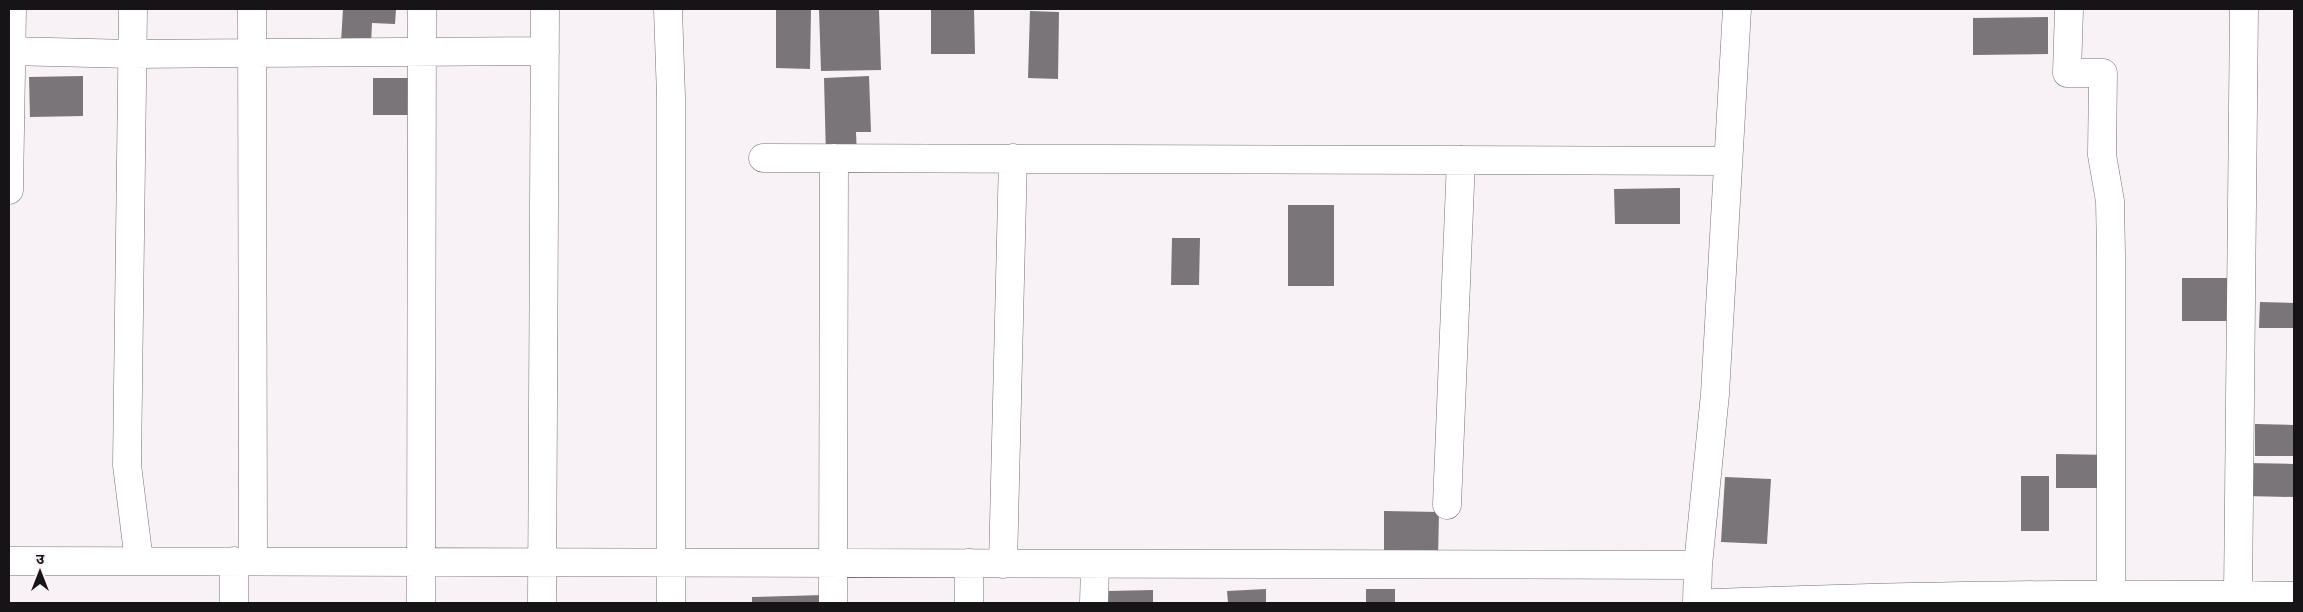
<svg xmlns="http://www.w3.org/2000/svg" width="2303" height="612" font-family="Karla,'Noto Sans Devanagari',sans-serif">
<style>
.building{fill:#7a7579}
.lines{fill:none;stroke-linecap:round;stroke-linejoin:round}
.minor-casing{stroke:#767074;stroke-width:29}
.minor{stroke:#fff;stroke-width:28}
</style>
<rect width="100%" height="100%" fill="#f8f1f6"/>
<path class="building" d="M343 9H396L395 24 372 23 371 44 341 42Z
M776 9H811L810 69 776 68Z
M819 9H879L881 70 821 71Z
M931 9H974L975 54H931Z
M1030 11 1059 12 1058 79 1028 78Z
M2048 17V54L1973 55V18Z
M83 76V116L30 117 29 77Z
M869 76 871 132H856L857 157H826L824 78Z
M373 78H414L413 115H373Z
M1680 188V224H1615L1614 189Z
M1288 205H1334V286H1288Z
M1172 238H1200L1199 285H1171Z
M2182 278H2235V321H2182Z
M2260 302 2294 303V328H2259Z
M2255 424 2294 425V456H2255Z
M2056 454 2110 455 2109 488H2056Z
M2248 463 2294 464V497L2246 496Z
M2021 476H2049V531H2021Z
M1725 477 1771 479 1767 544 1721 542Z
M1384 511 1439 512 1438 560 1384 559Z
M1266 589V603H1228L1227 591Z
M1366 589H1395V603H1366Z
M1153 590V603H1108V591Z
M824 595V603H752V597Z"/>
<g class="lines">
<g class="minor-casing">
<path id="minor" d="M133 9 127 465 139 561
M252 9 253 561
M668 9 671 97V603
M2069 9 2067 73H2103L2102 155 2110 201 2111 254V593
M9 51 132 54 545 51
M763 158 1728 161
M9 190 12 9
M1447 505 1461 160
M9 561 1698 565
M969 563V603
M1003 564 1013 158
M2238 595 2244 9
M234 603V561
M421 603 422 9
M542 603 545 9
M833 603 834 158
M1094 603 1095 564
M1697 603 1698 565 1715 394 1737 9
M1715 603C1908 596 2101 592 2294 596"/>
</g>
<use href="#minor" class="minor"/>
</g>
<rect width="2303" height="612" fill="none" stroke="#161416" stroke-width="20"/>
<g transform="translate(40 572)" stroke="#f8f1f6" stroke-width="4" paint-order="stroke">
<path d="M0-4L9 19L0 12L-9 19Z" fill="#161416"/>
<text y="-8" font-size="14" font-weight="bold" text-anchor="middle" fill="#161416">उ</text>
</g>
</svg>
